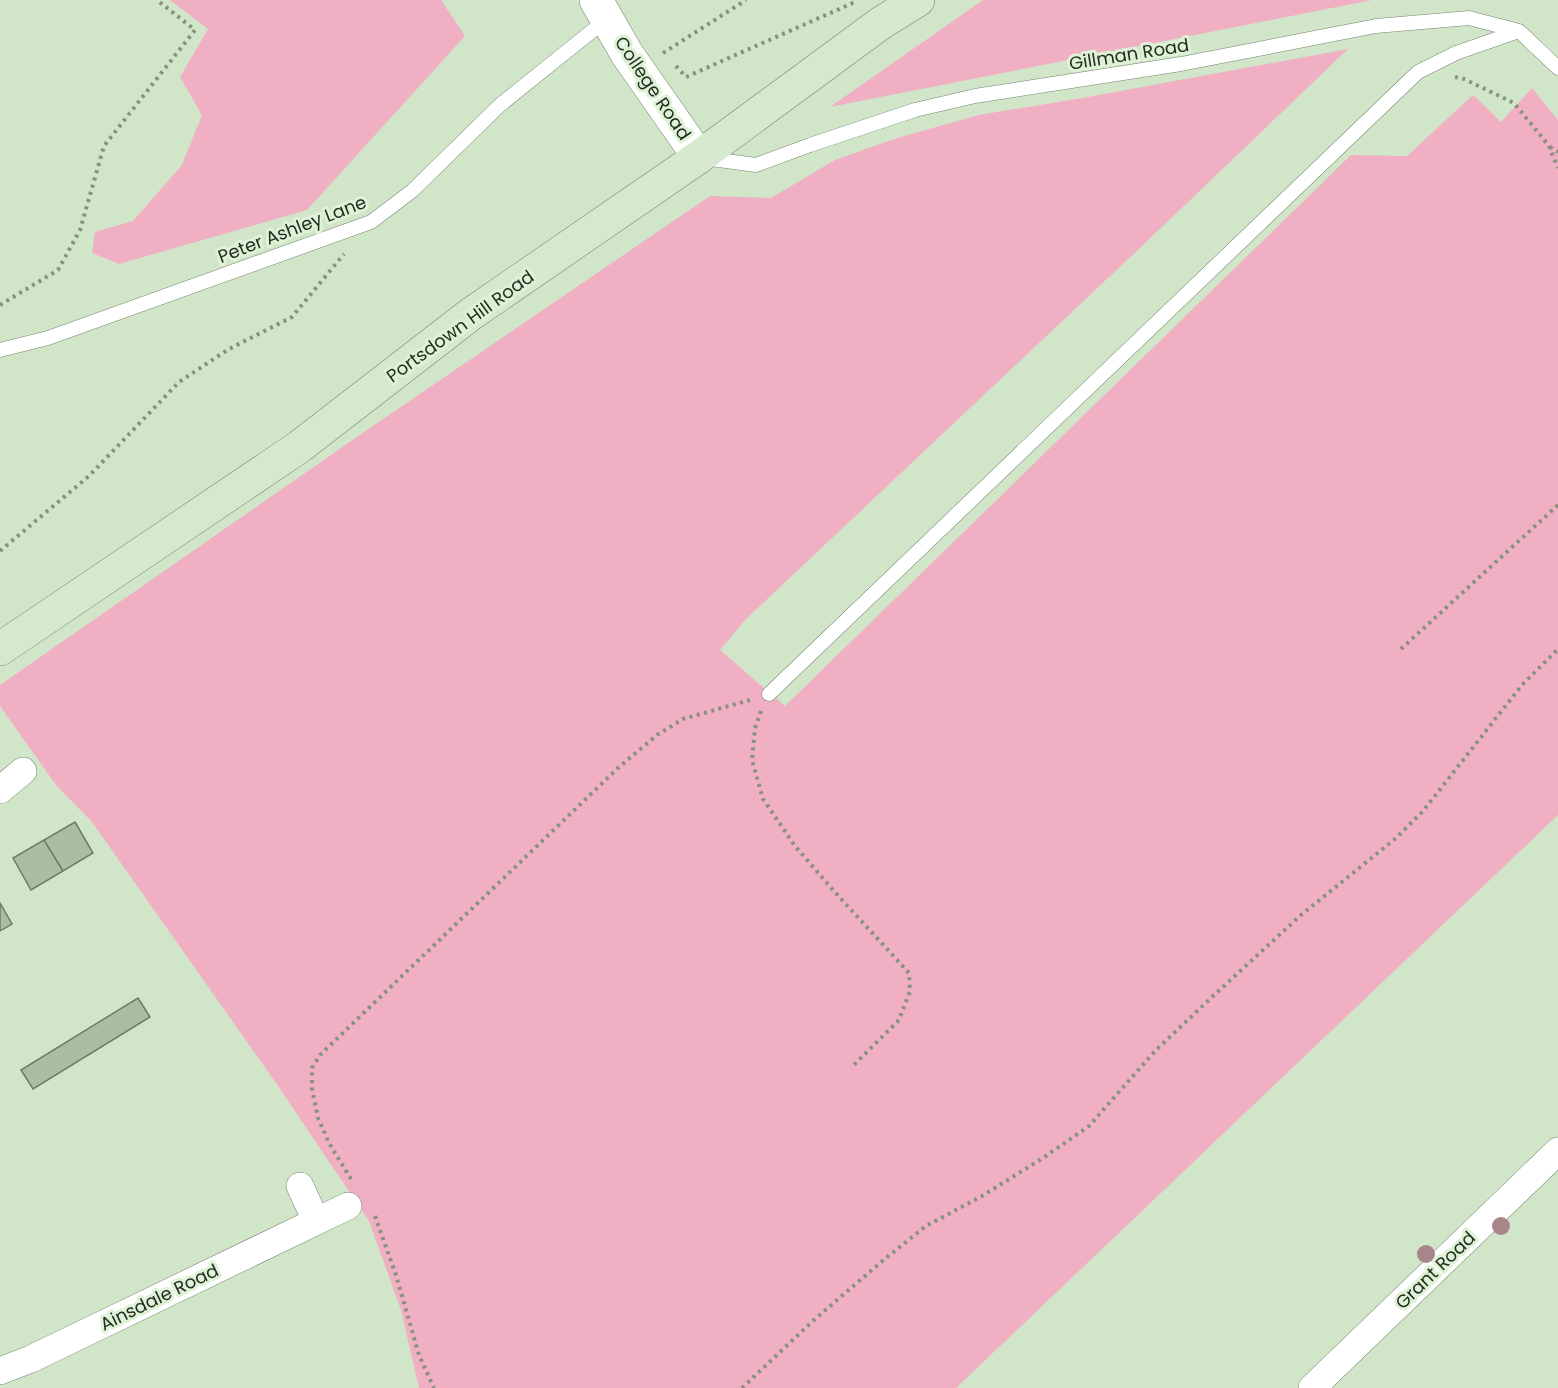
<svg xmlns="http://www.w3.org/2000/svg" width="1558" height="1388" font-family="Poppins,sans-serif">
<style>
.green{fill:#f1afc4}
.building{fill:#abbea3;stroke:#6b7d64;stroke-width:1.5}
.lines{fill:none;stroke-linecap:round;stroke-linejoin:round}
.service-casing{stroke:#74866d;stroke-width:15}
.minor-casing{stroke:#74866d;stroke-width:28}
.tertiary-casing{stroke:#74866d;stroke-width:34}
.secondary-casing{stroke:#74866d;stroke-width:34}
.path{stroke:#84927e;stroke-width:4;stroke-dasharray:3 4.5;stroke-linecap:butt}
.service{stroke:#fff;stroke-width:14}
.minor{stroke:#fff;stroke-width:27}
.tertiary{stroke:#fff;stroke-width:33}
.secondary{stroke:#d6e9ce;stroke-width:33}
.tree{fill:#a98489}
.labels{text-anchor:middle;dominant-baseline:central;stroke-width:6;stroke-linejoin:round;paint-order:stroke}
.street-label{font-size:18px;fill:#262d23;stroke:#def3d6}
</style>
<rect width="100%" height="100%" fill="#d1e5c9"/>
<path class="green" d="M170 0H441L465 36 307 210 119 264 92 253 95 232 133 221 182 165 202 115 180 77 208 29Z
M983 0H1372L830 107Z
M1348 49 1143 245 745 620 720 650 785 706 1351 155 1407 156 1473 95 1501 122 1532 88 1558 120V815L956 1388H419L401 1310 369 1221 276 1083 92 822 56 785 0 706V685L367 430 710 196 771 198 835 160 897 138 979 115 1088 97Z"/>
<path class="building" d="M75 822 93 853 63 871 44 840Z
M44 840 63 871 31 890 13 858Z
M0 903 12 924 0 931Z
M138 998 150 1017 33 1089 21 1070Z"/>
<g class="lines">
<g class="service-casing">
<path id="service" d="M704 158 756 165 810 145 915 110 975 96 1181 64 1376 26 1469 18 1519 31 1558 68
M0 350 48 338 371 222 412 191 500 105 607 19
M769 694 1418 72 1456 53 1519 31"/>
</g>
<g class="minor-casing">
<path id="minor" d="M0 790 23 771
M300 1186 316 1221
M0 1371 31 1359 348 1206
M1312 1388 1558 1151"/>
</g>
<g class="tertiary-casing">
<path id="tertiary" d="M596 0 627 54 699 157"/>
</g>
<g class="secondary-casing">
<path id="secondary" d="M0 649 299 447 471 314 699 157 881 23 918 0"/>
</g>
<path class="path" d="M663 53 746 0
M676 66 686 77 855 2
M1455 77 1464 79 1514 103 1549 146 1558 168
M1550 147 1558 152
M0 305 58 270 80 230 104 146 195 30 157 0
M0 551 89 476 179 382 229 349 292 317 344 254
M1401 649 1558 505
M761 711 755 728 752 760 763 799 795 846 833 890 909 973 910 991 899 1020 851 1068
M351 1179 329 1143 318 1118 312 1089V1068L320 1055 619 767 657 735 683 719 750 700
M375 1216 396 1275 419 1355 434 1388
M742 1388 815 1319 886 1258 926 1226 982 1196 1043 1158 1089 1126 1155 1051 1212 997 1301 915 1395 839 1423 811 1522 685 1558 649"/>
<use href="#service" class="service"/>
<use href="#minor" class="minor"/>
<use href="#tertiary" class="tertiary"/>
<use href="#secondary" class="secondary"/>
</g>
<g class="tree">
<circle cx="1501" cy="1226" r="9"/>
<circle cx="1426" cy="1254" r="9"/>
</g>
<g class="labels">
<g class="street-label">
<text transform="translate(1129 54) rotate(-9)">Gillman Road</text>
<text transform="translate(653 88) rotate(56)">College Road</text>
<text transform="translate(292 229) rotate(-21)">Peter Ashley Lane</text>
<text transform="translate(460 326) rotate(-36)">Portsdown Hill Road</text>
<text transform="translate(1435 1270) rotate(-44)">Grant Road</text>
<text transform="translate(159 1297) rotate(-26)">Ainsdale Road</text>
</g>
</g>
</svg>
